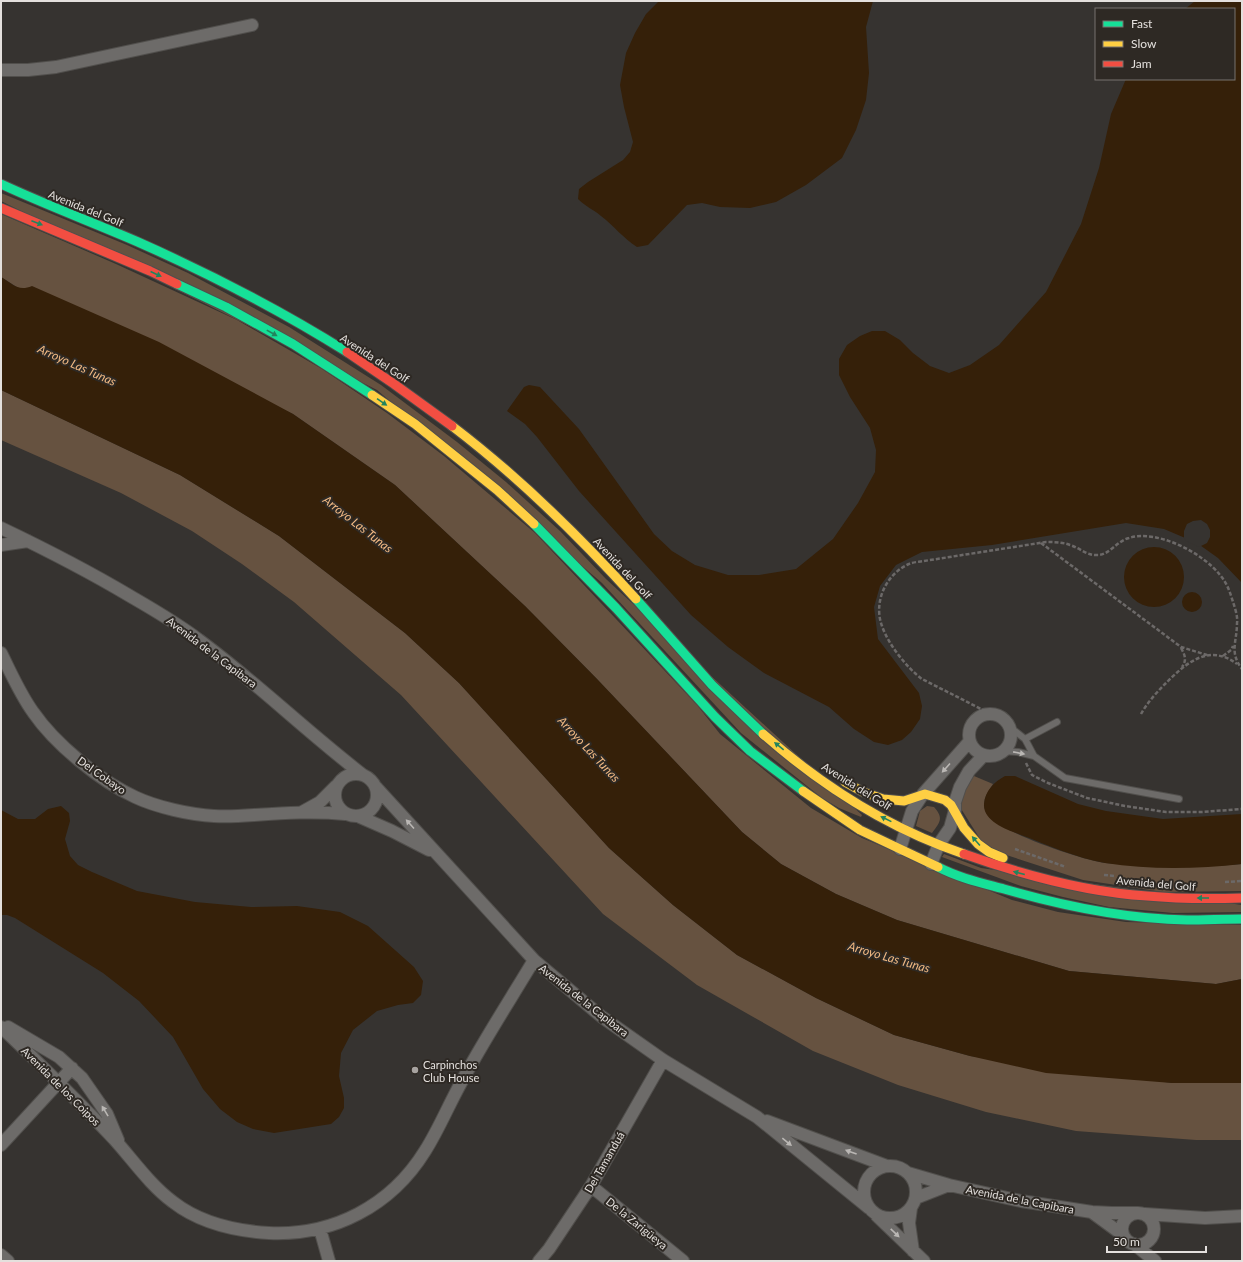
<svg xmlns="http://www.w3.org/2000/svg" width="1243" height="1262" font-family="Lato,sans-serif">
<style>
.green{fill:#665240}
.water{fill:#352009}
.pier{fill:#363330}
.lines{fill:none;stroke-linecap:round;stroke-linejoin:round}
.lane-casing{stroke:#514f4c;stroke-width:8}
.street-casing{stroke:#514f4c;stroke-width:14}
.fast-casing{stroke:#514f4c;stroke-width:11}
.slow-casing{stroke:#514f4c;stroke-width:11}
.jam-casing{stroke:#514f4c;stroke-width:11}
.path{stroke:#6c6968;stroke-width:2.5;stroke-dasharray:4 2;stroke-linecap:butt}
.lane{stroke:#6d6b69;stroke-width:6}
.street{stroke:#6d6b69;stroke-width:12}
.fast{stroke:#16e098;stroke-width:9}
.slow{stroke:#ffcf43;stroke-width:9}
.jam{stroke:#f24e42;stroke-width:9}
.oneway{fill:#22845e}
.oneway2{fill:#bab7b4}
.poi-dot{fill:#a7a3a0;stroke:#2e2924;stroke-width:1.5}
.labels{text-anchor:middle;dominant-baseline:central;stroke-width:4;stroke-linejoin:round;paint-order:stroke}
.street-label{font-size:11px;fill:#e4e0dd;stroke:#2e2924}
.poi-label{font-size:11px;fill:#e4e0dd;stroke:#2e2924;text-anchor:start}
.water-label{font-size:12px;font-style:italic;fill:#f2ba84;stroke:#2e2924}
</style>
<rect width="100%" height="100%" fill="#363330"/>
<path class="green" d="M1 193 127 245 188 273 289 327 381 385 457 442 506 482 560 531 606 579 862 815 861 817 839 808 822 798 741 733 602 583 377 390 1 201Z
M1 214 116 264 237 320 322 369 387 413 444 456 535 533 697 705 720 734 811 808 862 838 1012 900 1058 912 1126 922 1242 925V979L1216 984 1069 971 897 920 836 894 781 864 742 832 597 679 525 606 395 485 293 414 26 289H20L1 277Z
M1 390 180 475 279 536 405 633 459 683 609 848 673 905 737 955 816 998 894 1035 970 1056 1172 1083H1242V1140H1196L1076 1131 986 1112 898 1085 813 1051 697 985 603 914 401 695 294 602 242 564 192 531 121 493 1 440Z
M974 776 993 784C987 793 981 802 986 812 994 831 1083 860 1105 863 1120 865 1138 864 1154 864 1183 865 1213 867 1242 864V891L1163 892 1083 880 997 852 982 842 958 804 968 782Z
M927 806 934 807C944 818 940 822 932 833L916 826 920 811Z
M944 854 981 868 1242 905V912L1173 913 1109 907 1063 897 1021 886 942 857Z"/>
<path class="water" d="M659 1H873L866 27 869 73 866 100 856 130 842 158 806 185 776 202 750 208 720 207 702 203 687 205 648 245 637 247C623 238 614 226 601 216 593 209 586 207 578 199L579 189 588 182 623 160 630 152 633 142 624 107 620 85 626 53 635 33 646 14Z
M1195 1H1242V583L1218 558 1197 543 1164 529 1126 523 992 545 922 552 896 565 880 586 874 607 878 639 919 693 922 706 920 719 911 732 902 740 888 745 874 742 854 729 829 707 764 673 728 647 691 615 579 491 537 437 525 424 507 411 524 387 529 385 540 387 579 429 654 534 672 551 695 565 728 575H759L796 569 833 539 858 503 875 472 876 450 870 428 850 397 839 375V359L847 345 860 336 872 331H885L900 340 913 353 930 366 949 373 970 365 999 345 1046 292 1081 224 1099 168 1111 114 1126 79H1234V9H1185Z
M1 277C13 284 18 292 32 286L159 342 293 414 395 485 525 606 597 679 742 832 781 864 836 894 897 920 1069 971 1216 984 1242 979V1083H1172L1046 1073 970 1056 894 1035 816 998 737 955 673 905 609 848 459 683 405 633 279 536 180 475 1 390Z
M1124 577a30 30 0 1 1 60 0a30 30 0 1 1-60 0Z
M1182 602a10 10 0 1 1 20 0a10 10 0 1 1-20 0Z
M1005 776H1015L1078 804 1106 811 1163 819 1242 814V864C1197 869 1150 870 1105 863 1076 858 1048 845 1021 835 1008 830 983 822 984 804 985 791 994 782 1005 776Z
M61 806 69 813 70 821 65 839 70 856 78 865 92 872 137 891 195 902 251 907 297 906 340 912 368 926 414 967 423 981 421 995 413 1003 398 1005 377 1011 353 1030 341 1053 339 1076 344 1098V1108L339 1117 331 1124 274 1133 253 1129 237 1122 220 1109 203 1089 173 1037 139 1001 103 973 15 918 7 915H1V810L18 819H35L48 809Z"/>
<path class="pier" d="M1201 520 1207 524 1210 530V537L1207 543 1199 547 1186 541 1184 538V531L1187 524 1193 521Z"/>
<g class="lines">
<g class="lane-casing">
<path id="lane" d="M1011 728 1025 739 1034 756
M1025 739 1057 722
M1003 751 1018 752 1034 756 1065 778 1179 799"/>
</g>
<g class="street-casing">
<path id="street" d="M1 70H28L56 67 252 25
M1 528C45 549 88 571 130 596 154 610 177 623 199 640 256 682 307 732 363 775
M1 545 28 541
M1 653C11 673 20 694 33 712 55 744 100 781 135 797 156 807 191 815 214 816 227 817 241 816 254 815 284 813 314 811 345 814
M969 735a21 21 0 1 1 42 0a21 21 0 1 1-42 0Z
M335 795a21 21 0 1 1 42 0a21 21 0 1 1-42 0Z
M375 786 534 960 602 1017 663 1060 757 1117 869 1208
M302 812 320 802 336 786
M360 817 392 831 429 850
M900 849 912 811 923 794 969 742
M931 864 939 844 950 828 955 810V802L960 787 969 771 984 755
M1 1027C39 1063 77 1100 114 1139 133 1160 150 1185 173 1202 200 1223 236 1231 269 1233 333 1236 391 1206 425 1151 439 1129 449 1104 462 1081 484 1040 510 1000 534 960
M8 1027 59 1057 82 1078 107 1114 118 1140
M767 1121 887 1166
M1 1145 72 1068
M864 1192a26 26 0 1 1 52 0a26 26 0 1 1-52 0Z
M908 1173 949 1185 1021 1201 1092 1212 1112 1213H1138
M591 1186 683 1261
M916 1198 949 1185
M911 1208 909 1223 913 1251
M1122 1229a16 16 0 1 1 32 0a16 16 0 1 1-32 0Z
M1093 1213 1123 1235
M1145 1214 1205 1218 1242 1216
M877 1216 924 1261
M320 1229 329 1261
M1134 1244 1155 1261
M1 1255 8 1261
M539 1261 549 1249 591 1186 663 1060"/>
</g>
<g class="fast-casing">
<path id="fast" d="M1 184C46 205 92 222 138 242 210 274 280 310 347 352
M177 284 226 307 293 344 372 395
M534 524 616 608 715 717 750 751 803 791
M636 599 712 685 763 734
M938 867C959 878 982 883 1004 889 1063 906 1126 919 1187 920 1205 920 1224 919 1242 919"/>
</g>
<g class="slow-casing">
<path id="slow" d="M372 395 415 424 497 490 534 524
M452 426C519 477 580 537 636 599
M763 734C821 785 890 829 964 854
M845 782 863 792 883 799 904 801 925 794 945 800 951 805 964 828 978 844 989 852 1003 858
M803 791 860 830 938 867"/>
</g>
<g class="jam-casing">
<path id="jam" d="M1 208 150 271 177 284
M347 352 394 384 452 426
M964 854C1023 875 1084 892 1147 896 1179 899 1210 899 1242 898"/>
</g>
<path class="path" d="M1041 543 1181 647 1207 655
M1181 648C1185 655 1187 660 1182 667
M1223 656 1231 650 1233 646
M991 714 922 679C907 668 888 644 882 626 873 602 886 574 909 564 913 562 919 562 924 561L1046 542C1054 542 1062 542 1070 545 1080 548 1087 556 1098 555 1109 555 1117 541 1129 538 1157 529 1203 553 1220 575 1227 583 1230 592 1233 602 1235 608 1238 617 1237 623 1237 642 1229 652 1242 669
M1141 714C1147 703 1157 692 1166 683 1186 663 1209 643 1237 664
M1026 763 1032 775 1048 783 1087 798 1125 806 1166 812H1201L1242 809
M1015 849 1066 867
M1104 875 1115 876
M1225 882 1242 881"/>
<use href="#lane" class="lane"/>
<use href="#street" class="street"/>
<use href="#fast" class="fast"/>
<use href="#slow" class="slow"/>
<use href="#jam" class="jam"/>
</g>
<defs><path id="oneway-solid" d="M-6-.8H1V-3.2L6.5 0L1 3.2V.8H-6Z"/></defs>
<g class="oneway">
<use href="#oneway-solid" transform="translate(37 223) rotate(21)"/>
<use href="#oneway-solid" transform="translate(156 274) rotate(25)"/>
<use href="#oneway-solid" transform="translate(272 333) rotate(29)"/>
<use href="#oneway-solid" transform="translate(382 402) rotate(34)"/>
<use href="#oneway-solid" transform="translate(779 746) rotate(-141)"/>
<use href="#oneway-solid" transform="translate(886 819) rotate(-154)"/>
<use href="#oneway-solid" transform="translate(976 841) rotate(-131)"/>
<use href="#oneway-solid" transform="translate(1019 873) rotate(-165)"/>
<use href="#oneway-solid" transform="translate(1203 898) rotate(180)"/>
</g>
<g class="oneway2">
<use href="#oneway-solid" transform="translate(1019 753) rotate(11)"/>
<use href="#oneway-solid" transform="translate(946 768) rotate(132)"/>
<use href="#oneway-solid" transform="translate(410 824) rotate(-132)"/>
<use href="#oneway-solid" transform="translate(105 1111) rotate(-121)"/>
<use href="#oneway-solid" transform="translate(787 1142) rotate(39)"/>
<use href="#oneway-solid" transform="translate(851 1152) rotate(-160)"/>
<use href="#oneway-solid" transform="translate(895 1233) rotate(44)"/>
</g>
<circle class="poi-dot" cx="415" cy="1070" r="4"/>
<g class="labels">
<g class="street-label">
<text transform="translate(86 208) rotate(22)">Avenida del Golf</text>
<text transform="translate(375 358) rotate(33)">Avenida del Golf</text>
<text transform="translate(623 568) rotate(47)">Avenida del Golf</text>
<text transform="translate(212 652) rotate(37)">Avenida de la Capibara</text>
<text transform="translate(102 775) rotate(35)">Del Cobayo</text>
<text transform="translate(857 786) rotate(32)">Avenida del Golf</text>
<text transform="translate(1156 883) rotate(5)">Avenida del Golf</text>
<text transform="translate(584 1000) rotate(38)">Avenida de la Capibara</text>
<text transform="translate(61 1086) rotate(45)">Avenida de los Coipos</text>
<text transform="translate(604 1162) rotate(-60)">Del Tamanduá</text>
<text transform="translate(1020 1199) rotate(11)">Avenida de la Capibara</text>
<text transform="translate(637 1223) rotate(39)">De la Zarigüeya</text>
</g>
<g class="poi-label">
<text x="423" y="1064">Carpinchos<tspan x="423" dy="13">Club House</tspan></text>
</g>
<g class="water-label">
<text transform="translate(77 365) rotate(24)">Arroyo Las Tunas</text>
<text transform="translate(358 524) rotate(38)">Arroyo Las Tunas</text>
<text transform="translate(589 749) rotate(47)">Arroyo Las Tunas</text>
<text transform="translate(889 957) rotate(16)">Arroyo Las Tunas</text>
</g>
</g>
<rect width="1243" height="1262" fill="none" stroke="#e4e0dd" stroke-width="4"/>
<rect x="1095" y="8" width="140" height="72" fill="#2e2924" stroke="#77726e"/>
<rect x="1103" y="21" width="20" height="6" fill="#16e098" stroke="#77726e"/>
<text x="1131" y="28" font-size="12" fill="#e4e0dd">Fast</text>
<rect x="1103" y="41" width="20" height="6" fill="#ffcf43" stroke="#77726e"/>
<text x="1131" y="48" font-size="12" fill="#e4e0dd">Slow</text>
<rect x="1103" y="61" width="20" height="6" fill="#f24e42" stroke="#77726e"/>
<text x="1131" y="68" font-size="12" fill="#e4e0dd">Jam</text>
<path d="M1107 1246v6h99v-6" fill="none" stroke="#e4e0dd" stroke-width="2"/>
<text x="1113" y="1246" font-size="12" fill="#e4e0dd" stroke="#2e2924" stroke-width="3" paint-order="stroke">50 m</text>
</svg>
